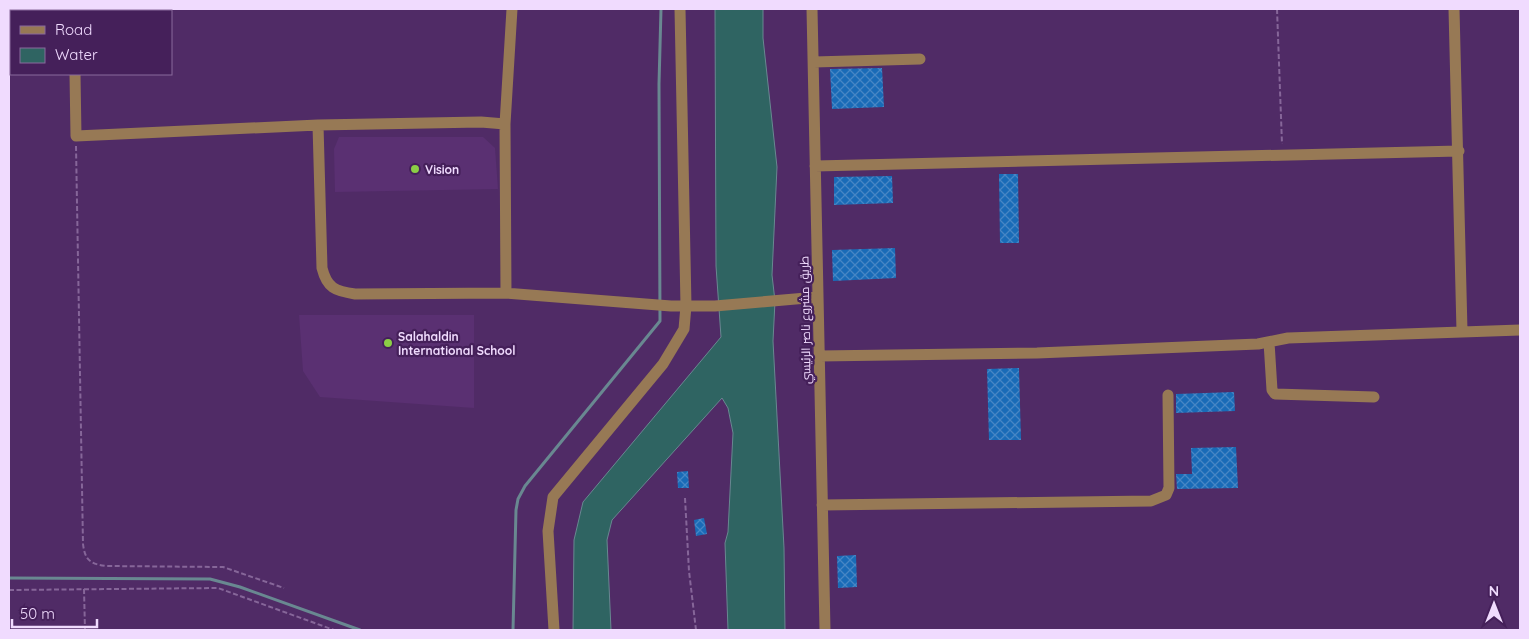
<svg xmlns="http://www.w3.org/2000/svg" width="1529" height="639" font-family="Quicksand,Cairo,sans-serif">
<style>
.built{fill:#5a3072}
.water{fill:#2f6462;stroke:#698891}
.lines{fill:none;stroke-linecap:round;stroke-linejoin:round}
.stream{stroke:#698891;stroke-width:3}
.building{fill:url(#building-cross-hatch)}
.path{stroke:#866699;stroke-width:2;stroke-dasharray:5 2.5;stroke-linecap:butt}
.minor{stroke:#977955;stroke-width:11}
.poi-dot{fill:#8bce46;stroke:#45205a;stroke-width:2}
.labels{text-anchor:middle;dominant-baseline:central;stroke-width:4.5;stroke-linejoin:round;paint-order:stroke}
.poi-label{font-size:12px;font-weight:bold;fill:#f0dbfe;stroke:#45205a;text-anchor:start}
.street-label{font-size:12px;fill:#f0dbfe;stroke:#45205a}
</style>
<defs>
<pattern id="building-cross-hatch" width="8" height="8" patternUnits="userSpaceOnUse" patternTransform="scale(1.25)"><rect width="8" height="8" fill="#196bb7"/><path d="M0 0l8 8M0 8l8-8" fill="none" stroke="#4686c5"/></pattern>
</defs>
<rect width="100%" height="100%" fill="#502b66"/>
<path class="built" d="M339 137H483L495 148 498 189 335 192 334 149Z
M299 315H474V408L320 397 303 371Z"/>
<path class="water" d="M715 9H763V38L777 167 772 275 775 301 773 341 784 548 785 630H728L725 543 728 532 733 433 728 408 722 398 612 520 607 540 611 630H573L574 540 583 502 721 337 716 266Z"/>
<g class="lines">
<path class="stream" d="M9 578 210 579 240 587 360 630
M513 630 516 510 518 499 525 486 660 321 659 84 661 9"/>
</g>
<path class="building" d="M882 68 884 107 832 109 830 69Z
M999 174H1018L1019 243H1000Z
M892 176 893 203 834 205V177Z
M895 248 896 278 833 281 832 250Z
M1019 368 1021 440H989L987 369Z
M1234 392 1235 411 1176 413V394Z
M1236 447 1238 488 1177 489 1176 474H1192L1191 448Z
M688 471 689 488H678L677 472Z
M704 518 707 534 696 536 694 520Z
M856 555 857 587 838 588 837 556Z"/>
<g class="lines">
<path class="path" d="M1277 9 1282 144
M76 146 83 544C85 560 90 564 106 566L223 567 284 588
M685 498 689 571 696 630
M84 589 85 630
M9 590 218 588 334 630"/>
<path class="minor" d="M74 9V11
M812 9 825 630
M1454 9 1462 331
M814 62 920 59
M75 74 76 136 318 125 481 122 505 124
M318 125 322 268C327 288 335 291 355 294L506 293 671 306H715L818 297
M815 166 1459 151
M506 293 505 124 512 9
M1269 342 1272 390 1275 394 1374 397
M819 356 1037 353 1258 344 1288 338 1520 330
M822 505 1151 501 1166 495 1169 488 1168 395
M554 630 548 531 553 497 663 364 684 329 686 306 680 9"/>
</g>
<g class="poi-dot">
<circle cx="415" cy="169" r="5"/>
<circle cx="388" cy="343" r="5"/>
</g>
<g class="labels">
<g class="poi-label">
<text x="425" y="169">Vision</text>
<text x="398" y="336">Salahaldin<tspan x="398" dy="14">International School</tspan></text>
</g>
<g class="street-label">
<text transform="translate(805 320) rotate(-91)">طريق مشروع ناصر الرئيسي</text>
</g>
</g>
<rect width="1529" height="639" fill="none" stroke="#f0dbfe" stroke-width="20"/>
<rect x="10" y="10" width="162" height="65" fill="#45205a" stroke="#896b9c"/>
<rect x="20" y="26" width="25" height="8" fill="#977955" stroke="#896b9c"/>
<text x="55" y="35" font-size="15" fill="#f0dbfe">Road</text>
<rect x="20" y="48" width="25" height="15" fill="#2f6462" stroke="#896b9c"/>
<text x="55" y="60" font-size="15" fill="#f0dbfe">Water</text>
<g transform="translate(1494 604)" stroke="#45205a" stroke-width="4" paint-order="stroke">
<path d="M0-4L9 19L0 12L-9 19Z" fill="#f0dbfe"/>
<text y="-8" font-size="14" font-weight="bold" text-anchor="middle" fill="#f0dbfe">N</text>
</g>
<path d="M12 619v8h85v-8" fill="none" stroke="#f0dbfe" stroke-width="2.5"/>
<text x="20" y="619" font-size="15" fill="#f0dbfe" stroke="#45205a" stroke-width="4" paint-order="stroke">50 m</text>
</svg>
